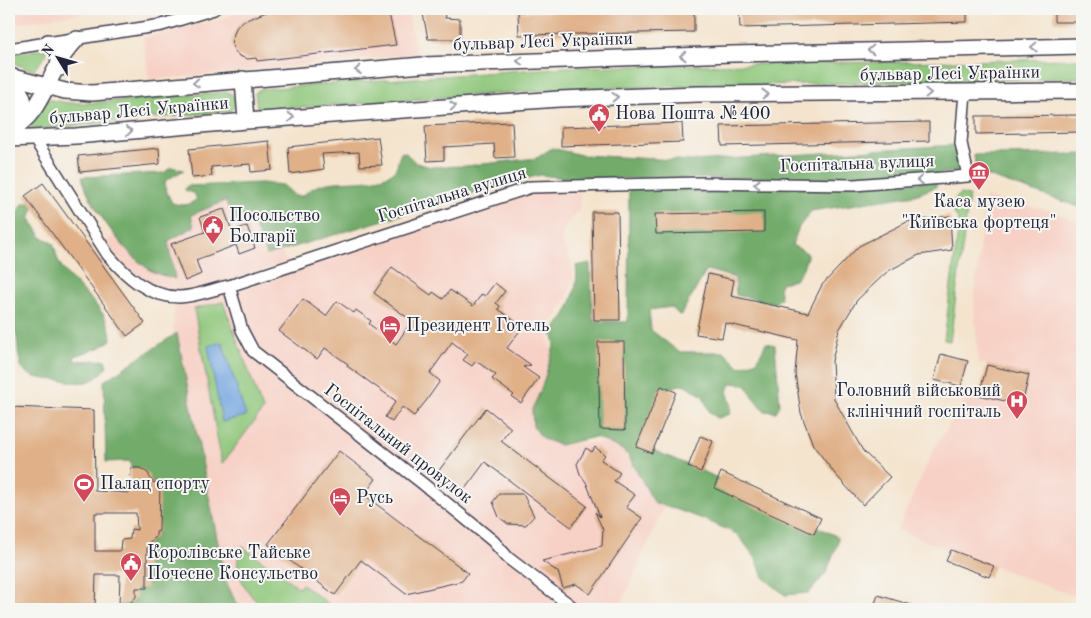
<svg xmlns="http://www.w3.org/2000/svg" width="1091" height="618" font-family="'Old Standard TT',serif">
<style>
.built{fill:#f7d1c6}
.green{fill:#8ec67a;stroke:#58745a}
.forest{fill:#72ab6a;stroke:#4a6652}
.water{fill:#74a6df;stroke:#4b648d}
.building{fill:#e0b189;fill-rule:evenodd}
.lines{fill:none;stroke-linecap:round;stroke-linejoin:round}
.minor-casing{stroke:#423f51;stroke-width:14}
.major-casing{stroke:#423f51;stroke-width:18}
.minor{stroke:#fff;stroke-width:11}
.major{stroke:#fff;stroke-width:15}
.oneway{stroke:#9c9ca7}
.labels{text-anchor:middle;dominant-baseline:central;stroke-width:4;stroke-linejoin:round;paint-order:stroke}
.street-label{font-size:18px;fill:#22223b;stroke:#f6f6f2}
.poi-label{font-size:18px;fill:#22223b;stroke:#f6f6f2;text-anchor:start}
</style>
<rect width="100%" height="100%" fill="#f6f6f2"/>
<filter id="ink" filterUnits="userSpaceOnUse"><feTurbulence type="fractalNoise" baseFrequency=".02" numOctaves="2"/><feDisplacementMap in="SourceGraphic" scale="10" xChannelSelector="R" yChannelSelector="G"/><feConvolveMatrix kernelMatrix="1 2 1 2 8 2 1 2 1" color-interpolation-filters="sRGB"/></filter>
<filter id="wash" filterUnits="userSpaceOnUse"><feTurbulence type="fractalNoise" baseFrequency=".0096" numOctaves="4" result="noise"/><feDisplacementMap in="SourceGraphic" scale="20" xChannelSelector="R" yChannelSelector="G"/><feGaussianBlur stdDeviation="1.12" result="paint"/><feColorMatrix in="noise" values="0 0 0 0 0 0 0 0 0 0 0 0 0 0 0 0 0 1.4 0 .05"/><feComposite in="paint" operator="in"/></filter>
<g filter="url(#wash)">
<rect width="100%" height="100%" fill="#f4e4ce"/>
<path class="built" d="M9 9H105L9 25Z
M244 9H407L417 54 149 80 143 38 225 18Z
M580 189 579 210 565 227 561 239 570 260 573 277 568 296 558 315 546 329 552 352 550 372 556 435 572 443 626 444 680 470 624 598 616 609H212L206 605 173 328 175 305 204 299 280 277 534 190Z
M270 195 279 243 286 263 199 290 174 292 152 286 125 267 106 242 113 236 170 220 221 202Z
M985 197 1051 211 1082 224V599L897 530 936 445 971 393 979 395 987 365 978 363 974 301Z"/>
<path class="green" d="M45 49 47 53 46 55 33 71 9 61V54Z
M1082 59V78L563 89 262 110 257 107 255 93 260 89 567 67Z
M227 92C237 95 239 104 230 111L29 130 45 99 69 103H90Z
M960 194 969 196 950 341 944 340 959 222 952 209V203Z
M223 302 263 410 222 464 194 309Z
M242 546 299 588 302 584 335 609H267C251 601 235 576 238 558 239 554 241 550 242 546Z"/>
<path class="forest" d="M955 145 959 155 957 172 857 180 755 178 575 179 540 175 463 196 267 255 253 223H237L225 201 191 215 194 227 168 241 175 279C167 276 157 275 150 270 125 254 89 205 82 177L164 173 171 167 184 170 165 181 166 191 172 203C183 206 188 206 197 199L194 193 186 191 185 188 187 186 262 183 283 185 295 196H303C323 172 366 189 392 173 399 168 397 158 402 152L406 153 416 163 431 167 466 166 537 158 552 148 581 155 693 161Z
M1082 154V208L976 172 974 155Z
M936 182V187L915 195 811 211 799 227 792 245 807 253V257L803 268 795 280 781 283 779 289 781 298 775 303 736 295 735 278 707 270 680 316 671 307 649 310 651 330 679 352H725L739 367 757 361 766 343 775 345 780 405 776 412 765 411 756 402 746 385 732 383 727 391 731 404 730 414 718 418 710 413 703 396 684 384 669 388 647 444 648 448 707 473 838 537V543L826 573 809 593 785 595 764 578 755 557 737 534 703 519 664 505 655 504 628 455 621 449 595 437 560 445 543 439 533 426 532 410 542 387 555 343 552 333C556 326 562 320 566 313 573 300 579 281 576 266L590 263 593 321 628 322 629 188 693 187 694 192H712V187Z
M24 203H30L33 205V212L29 217 42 238C59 242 53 252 60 264 75 290 111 307 111 340L101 347 75 356 74 361 105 360 107 366C98 381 85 385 68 381 54 378 32 382 22 368 18 360 18 346 17 338 16 329 10 321 9 312 8 293 15 274 13 255 12 249 8 244 9 237 10 229 18 208 24 203Z
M177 333 225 579 235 601 243 609H119V606C132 603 136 602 136 588L147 587V549L142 541H151L156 537 160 483 152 482C147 471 142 469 131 468L130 461 106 462 104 381Z"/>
<path class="water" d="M222 342 246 416 222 422 208 346Z"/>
<g id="blocks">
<path class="building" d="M274 9H388L396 45 257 61 256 58 248 59 239 56 234 50 231 43 236 28 241 22Z
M422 9H444L445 18 460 19V39H428Z
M694 9V32L519 35 518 12Z
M739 9H967V22L740 28Z
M1054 9H1082V22H1054Z
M1082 115V132L976 134V116Z
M512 122 514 157 495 158 494 144 444 147V160L427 161 425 126Z
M929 122V141L722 146 721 126Z
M682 123 683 142 561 146V127Z
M378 137 382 165 360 166 359 152 322 154 324 169 290 174 288 147Z
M269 141 272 170 251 172 250 164 211 167 212 176 192 178 189 149Z
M159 148 160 164 80 172 78 156Z
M43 183 145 323 127 336 25 196Z
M224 209 232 231 247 226 255 248 239 254 236 245 196 260 201 274 185 281 171 244 205 232 200 217Z
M592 212H618L620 320H594Z
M764 212V232L656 234 655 214Z
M950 216 952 250 919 255 888 271 857 300 839 330 832 361 834 399 863 451 890 477 863 505 835 474 813 445 801 413 795 373 798 340 725 323 722 338 696 334 708 274 734 280 731 296 808 313 822 285 859 246 907 222Z
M392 267 431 295 433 292 443 299 450 290 473 306 482 294 485 296 495 283 505 291 496 303 500 306 498 309 519 324 517 327 521 329 507 348 531 365 523 367 539 378 521 403 512 397 514 395 492 379 496 375 476 361 472 366 463 360 468 354 452 342 430 373 440 381 426 401 414 416 402 407 392 422 385 417 396 401 347 366 348 364 325 348 317 359 279 331 303 299 326 316 337 301 354 313 356 310 371 321 369 324 396 344 412 321 374 293Z
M598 342H624L625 430 600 429Z
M941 354 968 361 961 386 934 380Z
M987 365 1029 375 1022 405 979 395Z
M661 386 676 392 652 453 636 447Z
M9 407 94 410 95 491 130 493 131 468H140L148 473 152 482 160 483 159 531 156 532V537L147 544V588H136V597L130 603 119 606 120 575H96L95 609H9ZM95 513H136L137 530 131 529 130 539 121 540 120 551H95Z
M486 408 511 428 501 441 587 506 571 527 485 462 459 497 434 477Z
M700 436 713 441 701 472 688 467Z
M595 447 605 455 601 460 620 473 614 481 635 495 626 507 642 518 590 594 576 584 563 588 558 572 542 561 602 546 603 530 595 512 600 517 586 482 580 474 577 464 586 448 592 452Z
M339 451 376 479 364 495 468 573 462 581 406 594 361 560 335 595 268 544Z
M721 472 821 518 814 534 714 488Z
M499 494H523L534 516 526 525 508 524 499 517 493 502Z
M951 550 994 566 989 577 946 561Z
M878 595 918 607V609H873Z"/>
</g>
</g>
<g filter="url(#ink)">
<use href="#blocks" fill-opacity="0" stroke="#423f51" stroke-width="1"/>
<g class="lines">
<g class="minor-casing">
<path id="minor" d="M9 49 162 25 214 9
M34 138 108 255C126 276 149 297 179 297 195 297 213 289 229 286L531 187 701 183 854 185 968 176 961 143 965 92
M229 286 242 330 253 351 422 483 493 541 508 558 575 609"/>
</g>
<g class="major-casing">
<path id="major" d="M48 42 57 49 60 68
M9 76 65 91 92 93 423 65 732 54 1082 46
M243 79 246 121
M9 80C25 94 29 103 15 122
M9 130C38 119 46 82 62 58 66 51 72 45 77 39
M9 139 76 136 246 121 559 99 698 94 1082 91"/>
</g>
<use href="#minor" class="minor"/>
<use href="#major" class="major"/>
</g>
<defs><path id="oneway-chevron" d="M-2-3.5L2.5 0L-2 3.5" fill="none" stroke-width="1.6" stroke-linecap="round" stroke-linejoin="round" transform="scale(1.25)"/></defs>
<g class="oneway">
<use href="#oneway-chevron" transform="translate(1034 47) rotate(179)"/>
<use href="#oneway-chevron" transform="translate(871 50) rotate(179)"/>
<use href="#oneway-chevron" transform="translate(683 56) rotate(178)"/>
<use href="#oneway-chevron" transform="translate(520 61) rotate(178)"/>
<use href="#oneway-chevron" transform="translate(358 70) rotate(176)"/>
<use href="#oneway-chevron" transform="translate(196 83) rotate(175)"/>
<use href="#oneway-chevron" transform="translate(928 93) rotate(-1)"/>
<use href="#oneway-chevron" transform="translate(765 94) rotate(-1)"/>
<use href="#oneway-chevron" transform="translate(615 97) rotate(-2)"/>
<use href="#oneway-chevron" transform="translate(453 106) rotate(-4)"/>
<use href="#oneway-chevron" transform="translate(291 117) rotate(-4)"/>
<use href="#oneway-chevron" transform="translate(129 131) rotate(-6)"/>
<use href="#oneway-chevron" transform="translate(920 180) rotate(176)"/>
<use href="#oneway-chevron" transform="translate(757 184) rotate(-179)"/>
</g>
</g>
<defs>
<g id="civic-pin" transform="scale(1.125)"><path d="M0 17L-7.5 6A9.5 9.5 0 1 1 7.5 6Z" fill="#d1495b" stroke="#f6f6f2"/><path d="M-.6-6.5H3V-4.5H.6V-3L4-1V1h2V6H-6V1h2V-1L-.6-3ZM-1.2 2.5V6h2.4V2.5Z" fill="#fff"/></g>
<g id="museum-pin" transform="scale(1.125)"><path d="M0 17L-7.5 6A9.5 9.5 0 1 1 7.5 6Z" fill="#d1495b" stroke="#f6f6f2"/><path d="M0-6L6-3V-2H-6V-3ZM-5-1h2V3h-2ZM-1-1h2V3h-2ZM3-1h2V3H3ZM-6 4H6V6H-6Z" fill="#fff"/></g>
<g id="hotel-pin" transform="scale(1.125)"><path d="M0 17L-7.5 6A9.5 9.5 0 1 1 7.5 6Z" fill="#d1495b" stroke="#f6f6f2"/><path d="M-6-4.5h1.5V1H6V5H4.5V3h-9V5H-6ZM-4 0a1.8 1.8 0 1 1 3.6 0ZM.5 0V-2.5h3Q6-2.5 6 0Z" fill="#fff"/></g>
<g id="hospital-pin" transform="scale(1.125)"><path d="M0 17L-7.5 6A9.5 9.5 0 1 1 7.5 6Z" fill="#d1495b" stroke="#f6f6f2"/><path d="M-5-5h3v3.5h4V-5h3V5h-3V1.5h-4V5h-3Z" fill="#fff"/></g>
<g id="stadium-pin" transform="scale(1.125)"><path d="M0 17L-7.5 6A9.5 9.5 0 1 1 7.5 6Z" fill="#d1495b" stroke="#f6f6f2"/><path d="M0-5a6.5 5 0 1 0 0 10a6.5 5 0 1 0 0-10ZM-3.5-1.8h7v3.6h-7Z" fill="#fff"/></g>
</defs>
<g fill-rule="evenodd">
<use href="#civic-pin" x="599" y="114"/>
<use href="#museum-pin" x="979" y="172"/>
<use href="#civic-pin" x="213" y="226"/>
<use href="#hotel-pin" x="390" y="326"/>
<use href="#hospital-pin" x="1017" y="401"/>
<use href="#stadium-pin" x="84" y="484"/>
<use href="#hotel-pin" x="340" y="498"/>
<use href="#civic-pin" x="131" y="563"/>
</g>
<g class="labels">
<g class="street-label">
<text transform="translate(543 42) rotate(-2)">бульвар Лесі Українки</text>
<text transform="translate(950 74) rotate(-1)">бульвар Лесі Українки</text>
<text transform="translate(139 111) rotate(-5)">бульвар Лесі Українки</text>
<text transform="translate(857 164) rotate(-2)">Госпітальна вулиця</text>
<text transform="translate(452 195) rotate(-17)">Госпітальна вулиця</text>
<text transform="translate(398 444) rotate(38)">Госпітальний провулок</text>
</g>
<g class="poi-label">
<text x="615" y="114">Нова Пошта №400</text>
<text x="979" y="202" text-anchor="middle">Каса музею<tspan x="979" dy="21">"Київська фортеця"</tspan></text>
<text x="229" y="216">Посольство<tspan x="229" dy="21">Болгарії</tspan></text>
<text x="406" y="326">Президент Готель</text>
<text x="1001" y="391" text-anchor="end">Головний військовий<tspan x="1001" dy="21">клінічний госпіталь</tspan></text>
<text x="100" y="484">Палац спорту</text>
<text x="356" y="498">Русь</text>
<text x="147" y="553">Королівське Тайське<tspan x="147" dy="21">Почесне Консульство</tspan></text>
</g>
</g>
<rect width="1091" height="618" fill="none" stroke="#f6f6f2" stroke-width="30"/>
<g transform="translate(58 58) rotate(307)" stroke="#f6f6f2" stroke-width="4" paint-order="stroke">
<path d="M0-4L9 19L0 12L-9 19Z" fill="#22223b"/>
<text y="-8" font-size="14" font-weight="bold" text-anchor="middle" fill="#22223b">N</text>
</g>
</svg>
